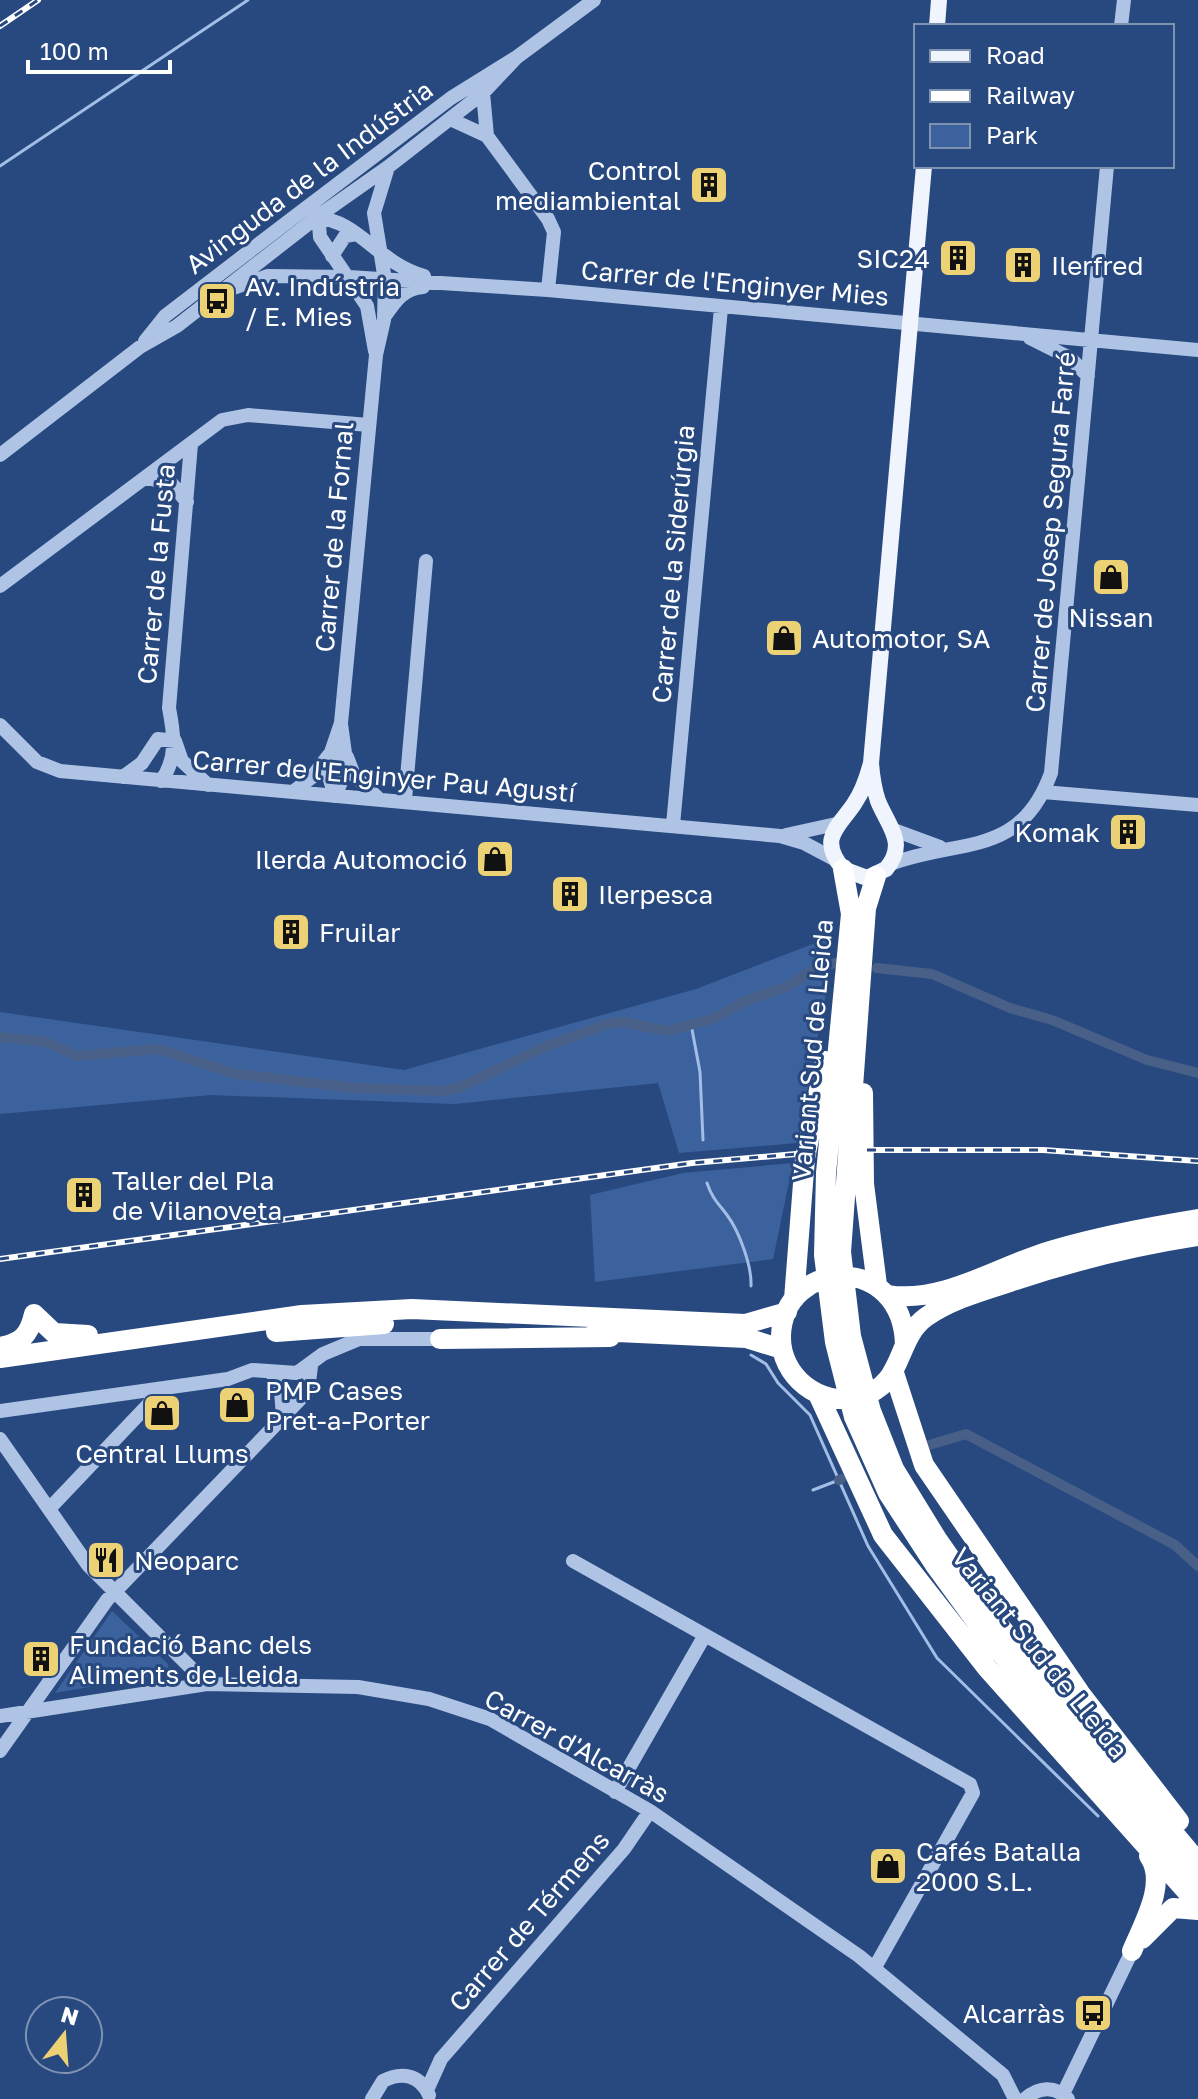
<svg xmlns="http://www.w3.org/2000/svg" width="1198" height="2099" font-family="'Golos Text',sans-serif">
<style>
.green{fill:#3c629d}
.lines{fill:none;stroke-linecap:round;stroke-linejoin:round}
.stream{stroke:#a3bee6;stroke-width:3}
.canal{stroke:#486087;stroke-width:10}
.minor{stroke:#afc4e5;stroke-width:14}
.major{stroke:#eff4fd;stroke-width:16}
.highway{stroke:#fff;stroke-width:20}
.rail-casing{stroke:#fff;stroke-width:6}
.rail{stroke:#28497f;stroke-width:3;stroke-dasharray:9;stroke-linecap:butt}
.labels{text-anchor:middle;dominant-baseline:central;stroke-width:6;stroke-linejoin:round;paint-order:stroke}
.poi-label{font-size:26px;fill:#fff;stroke:#28497f;text-anchor:start}
.street-label{font-size:26px;fill:#fff;stroke:#28497f}
</style>
<rect width="100%" height="100%" fill="#28497f"/>
<path class="green" d="M831 937 828 983 797 1143 679 1153 658 1083 455 1104 211 1095 0 1114V1012L404 1070 696 989Z
M793 1163 773 1259 595 1282 590 1195 683 1173Z
M112 1611 168 1664 169 1673 55 1693Z"/>
<g class="lines">
<path class="stream" d="M0 166 248 0
M691 1024 700 1072 703 1140
M707 1183C712 1198 718 1203 727 1215 739 1231 752 1266 751 1286
M751 1355 766 1364 778 1383 810 1415 868 1546 937 1658 1098 1816
M813 1490 839 1480"/>
<path class="canal" d="M877 968 932 974 1010 1008 1052 1020 1147 1060 1198 1073
M0 1037 46 1042 76 1056 159 1049 236 1074 356 1088 442 1091 458 1088 547 1046 607 1024 623 1022 668 1031 715 1018 743 1002 788 986 815 969 835 963
M929 1445 966 1434 1175 1545 1198 1566
M839 1480 841 1479"/>
<path class="minor" d="M1121 26 1124 0
M483 93 487 136
M450 119 487 136 548 219 554 232 548 290
M318 212 320 237 367 306 375 351
M315 217C360 221 376 262 424 276
M332 256 345 236 357 234
M224 291 268 276 349 277 548 290 1198 350
M385 316C396 300 403 289 423 287
M1030 338 1070 358 1088 376
M145 341 165 316 294 217 451 98 517 57 594 0
M0 455 140 347 177 326 317 217 388 167 483 93 517 57
M147 478 172 484 187 502
M0 586 222 420 248 415 369 425
M0 725 37 762 60 771 780 836 804 843 836 860
M123 777 142 763 158 739 175 741 182 761 208 785
M161 781C178 758 174 734 169 708L191 444
M293 792 312 777 329 755 347 757 354 775 378 798
M1043 792 1198 805
M335 796 326 767 341 723 376 355 384 320 385 280 374 213 388 167
M335 796 347 768 341 724
M405 800 426 561
M673 825 721 308
M894 830 940 847
M786 835 836 824
M891 864C958 838 1020 859 1051 773L1107 166
M271 1372 281 1391 283 1416
M0 1411 228 1379 252 1370 297 1373 323 1354 359 1339H440
M0 1439 88 1565 207 1684
M49 1509 163 1389
M573 1561 970 1784 973 1793 875 1967
M0 1716 207 1684 358 1687 429 1699 490 1719 650 1811 859 1956 1003 2075 1015 2099
M0 1751 107 1600 308 1391 311 1366
M615 1792 705 1635
M427 2090 441 2059 624 1849 650 1811
M1063 2094 1132 1951
M372 2099 383 2081C402 2071 420 2075 429 2095
M1025 2099C1038 2087 1055 2085 1068 2099"/>
<path class="major" d="M937 26 939 0
M871 763C872 776 874 789 878 801 888 826 908 843 886 869L867 878 843 869C818 838 838 828 854 804 863 791 867 778 871 763L924 166"/>
<path class="highway" d="M843 869 851 914 826 1173 824 1255 835 1342 854 1417 888 1493 935 1565 989 1639 1198 1886
M876 876 866 908 841 1252 851 1336 871 1411 894 1469 937 1539 988 1612 1198 1862
M863 1093 864 1184 877 1285
M888 1295C944 1304 1000 1265 1053 1250 1100 1236 1149 1227 1198 1219
M794 1299 805 1158 825 1061
M34 1314 54 1333 88 1335
M596 1331 746 1338 782 1349
M276 1332 384 1324
M440 1339 610 1337
M905 1345C903 1252 783 1258 781 1336 780 1376 820 1408 859 1397 906 1385 894 1340 926 1317 950 1300 982 1291 1010 1282 1072 1261 1133 1246 1198 1236
M0 1347C21 1343 29 1336 34 1314
M0 1358 302 1315 412 1309 745 1324 787 1312
M894 1373 924 1465 1080 1693 1179 1821
M818 1394 883 1535 987 1668 1198 1904
M1142 1939 1173 1908 1198 1910
M1132 1951C1143 1924 1168 1883 1149 1856"/>
<g class="rail-casing">
<path id="rail" d="M0 26 38 0
M867 1150H1043L1198 1161
M0 1259 692 1163 796 1154"/>
</g>
<use href="#rail" class="rail"/>
</g>
<defs>
<g id="building-square" transform="scale(2)"><rect x="-9" y="-9" width="18" height="18" rx="4" fill="#edd175" stroke="#28497f"/><path d="M-4-6H4V6H1V3H-1V6H-4ZM-2.5-4.3h1.7v1.8h-1.7ZM.8-4.3h1.7v1.8H.8ZM-2.5-1h1.7V.8h-1.7ZM.8-1h1.7V.8H.8Z" fill="#111"/></g>
<g id="bus-square" transform="scale(2)"><rect x="-9" y="-9" width="18" height="18" rx="4" fill="#edd175" stroke="#28497f"/><path d="M-5-6H5V4H4V6H2V4H-2V6H-4V4H-5ZM-3.5-4V0h7V-4ZM-3.5 1.2v1.5H-2V1.2ZM2 1.2v1.5H3.5V1.2Z" fill="#111"/></g>
<g id="shop-square" transform="scale(2)"><rect x="-9" y="-9" width="18" height="18" rx="4" fill="#edd175" stroke="#28497f"/><path d="M-5-2.5h2.3a2.7 3.5 0 0 1 5.4 0H5L5.5 6h-11ZM-1.5-2.5h3a1.5 2.3 0 0 0-3 0Z" fill="#111"/></g>
<g id="restaurant-square" transform="scale(2)"><rect x="-9" y="-9" width="18" height="18" rx="4" fill="#edd175" stroke="#28497f"/><path d="M-5-6h1v4h1v-4h1v4h1v-4h1v5L-1.5 .5V6h-2V.5L-5-1ZM5-6V6H3V1.5H1.5Q1.5-4 5-6Z" fill="#111"/></g>
</defs>
<g fill-rule="evenodd">
<use href="#building-square" x="709" y="185"/>
<use href="#building-square" x="958" y="258"/>
<use href="#building-square" x="1023" y="265"/>
<use href="#bus-square" x="217" y="301"/>
<use href="#shop-square" x="1111" y="577"/>
<use href="#shop-square" x="784" y="638"/>
<use href="#building-square" x="1128" y="832"/>
<use href="#shop-square" x="495" y="859"/>
<use href="#building-square" x="570" y="894"/>
<use href="#building-square" x="291" y="932"/>
<use href="#building-square" x="84" y="1195"/>
<use href="#shop-square" x="237" y="1405"/>
<use href="#shop-square" x="162" y="1413"/>
<use href="#restaurant-square" x="106" y="1560"/>
<use href="#building-square" x="41" y="1659"/>
<use href="#shop-square" x="888" y="1866"/>
<use href="#bus-square" x="1093" y="2013"/>
</g>
<g class="labels">
<g class="poi-label">
<text x="681" y="170" text-anchor="end">Control<tspan x="681" dy="30">mediambiental</tspan></text>
<text x="930" y="258" text-anchor="end">SIC24</text>
<text x="1051" y="265">Ilerfred</text>
<text x="245" y="286">Av. Indústria<tspan x="245" dy="30">/ E. Mies</tspan></text>
<text x="1111" y="617" text-anchor="middle">Nissan</text>
<text x="812" y="638">Automotor, SA</text>
<text x="1100" y="832" text-anchor="end">Komak</text>
<text x="467" y="859" text-anchor="end">Ilerda Automoció</text>
<text x="598" y="894">Ilerpesca</text>
<text x="319" y="932">Fruilar</text>
<text x="112" y="1180">Taller del Pla<tspan x="112" dy="30">de Vilanoveta</tspan></text>
<text x="265" y="1390">PMP Cases<tspan x="265" dy="30">Pret-a-Porter</tspan></text>
<text x="162" y="1453" text-anchor="middle">Central Llums</text>
<text x="134" y="1560">Neoparc</text>
<text x="69" y="1644">Fundació Banc dels<tspan x="69" dy="30">Aliments de Lleida</tspan></text>
<text x="916" y="1851">Cafés Batalla<tspan x="916" dy="30">2000 S.L.</tspan></text>
<text x="1065" y="2013" text-anchor="end">Alcarràs</text>
</g>
<g class="street-label">
<text transform="translate(309 177) rotate(-37)">Avinguda de la Indústria</text>
<text transform="translate(735 283) rotate(5)">Carrer de l'Enginyer Mies</text>
<text transform="translate(1050 532) rotate(-85)">Carrer de Josep Segura Farré</text>
<text transform="translate(334 537) rotate(-85)">Carrer de la Fornal</text>
<text transform="translate(673 564) rotate(-85)">Carrer de la Siderúrgia</text>
<text transform="translate(156 574) rotate(-85)">Carrer de la Fusta</text>
<text transform="translate(384 776) rotate(5)">Carrer de l'Enginyer Pau Agustí</text>
<text transform="translate(812 1050) rotate(-85)">Variant Sud de Lleida</text>
<text transform="translate(1040 1653) rotate(51)">Variant Sud de Lleida</text>
<text transform="translate(577 1746) rotate(29)">Carrer d'Alcarràs</text>
<text transform="translate(529 1921) rotate(-49)">Carrer de Térmens</text>
</g>
</g>
<rect x="914" y="24" width="260" height="144" fill="#28497f" stroke="#7e92b2" stroke-width="2"/>
<rect x="930" y="50" width="40" height="12" fill="#eff4fd" stroke="#7e92b2" stroke-width="2"/>
<text x="986" y="64" font-size="24" fill="#ffffff">Road</text>
<rect x="930" y="90" width="40" height="12" fill="#ffffff" stroke="#7e92b2" stroke-width="2"/>
<text x="986" y="104" font-size="24" fill="#ffffff">Railway</text>
<rect x="930" y="124" width="40" height="24" fill="#3c629d" stroke="#7e92b2" stroke-width="2"/>
<text x="986" y="144" font-size="24" fill="#ffffff">Park</text>
<g transform="translate(64 2035) rotate(17)"><circle r="38" fill="#28497f" stroke="#7e92b2" stroke-width="2"/>
<path d="M0-6L14 30L0 20L-14 30Z" fill="#edd175"/>
<text y="-12" font-size="22" font-weight="bold" text-anchor="middle" fill="#ffffff">N</text>
</g>
<path d="M28 60v12h142v-12" fill="none" stroke="#ffffff" stroke-width="4"/>
<text x="40" y="60" font-size="24" fill="#ffffff" stroke="#28497f" stroke-width="6" paint-order="stroke">100 m</text>
</svg>
